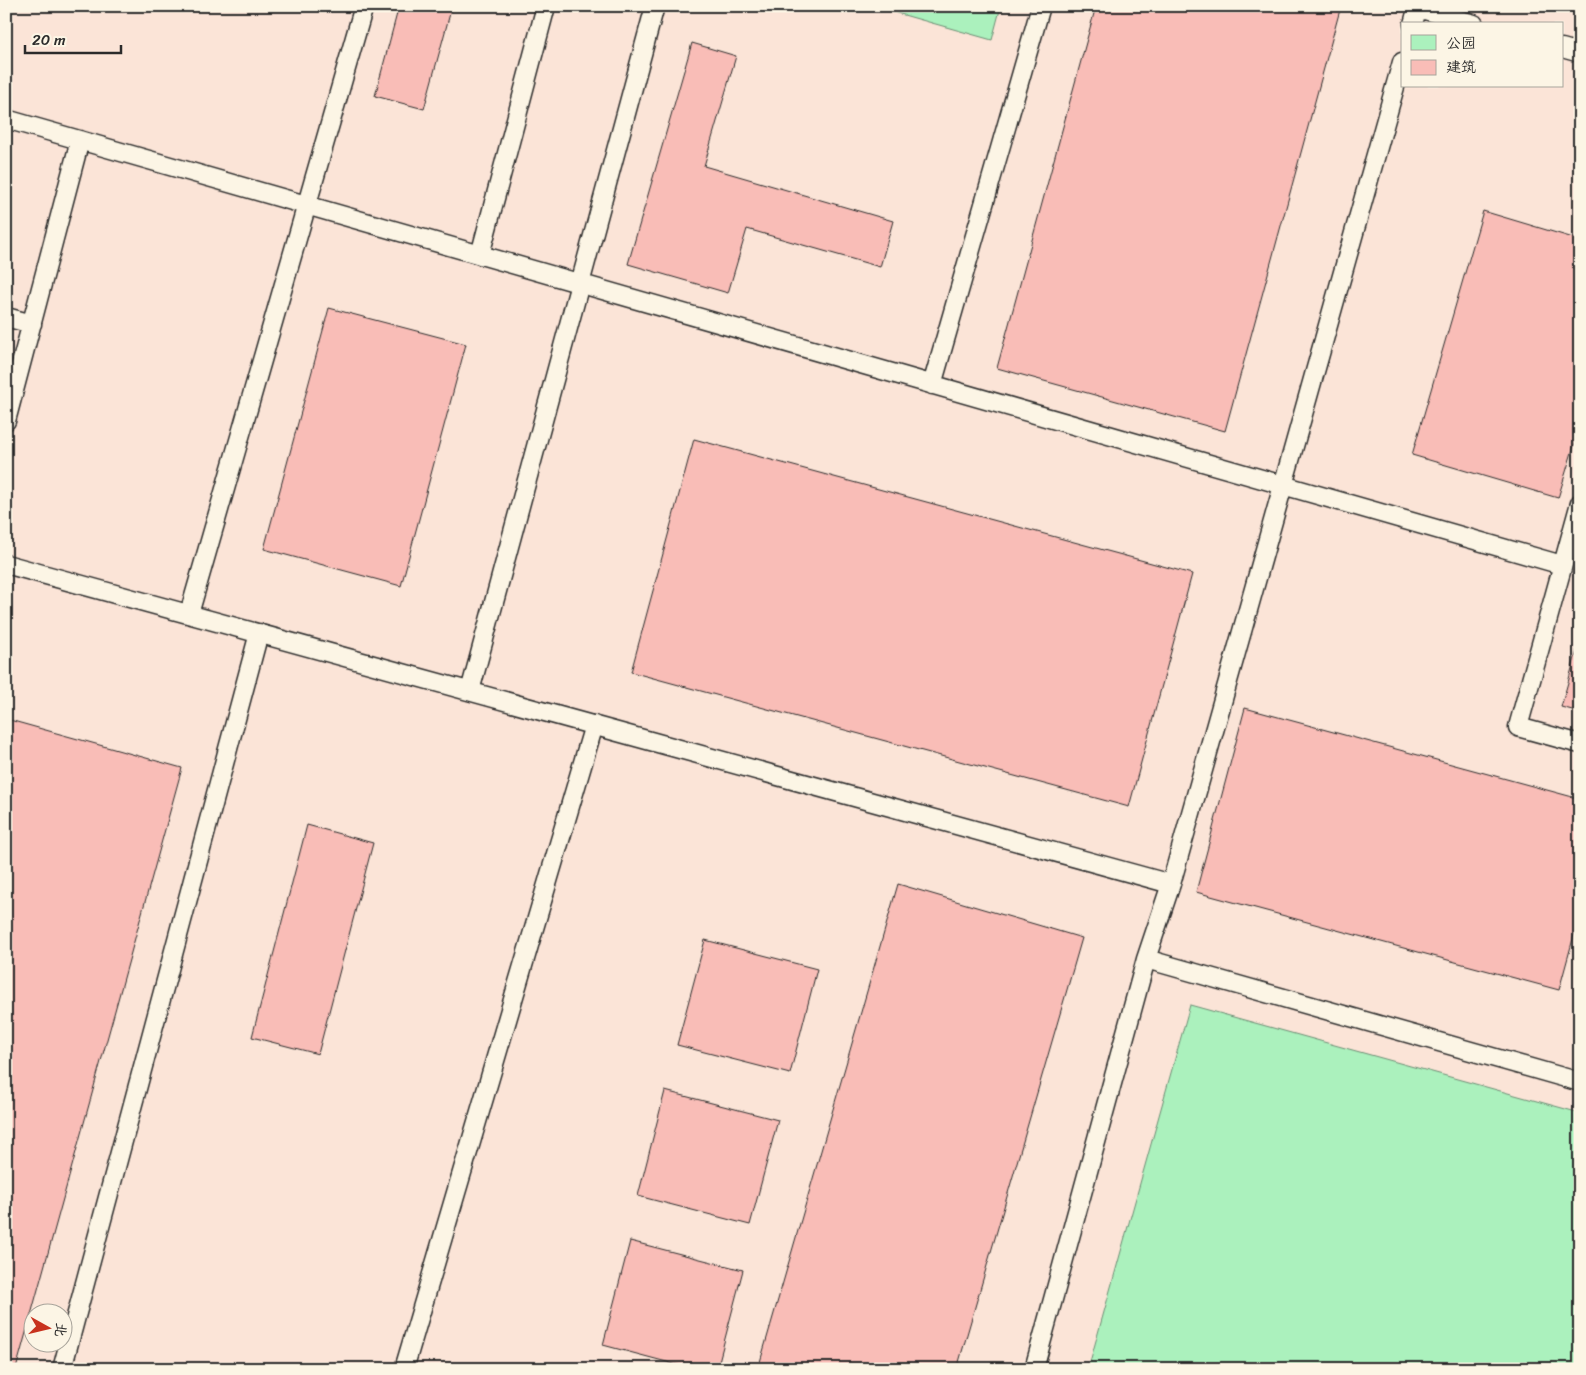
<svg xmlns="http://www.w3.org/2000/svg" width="1586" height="1375" font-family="Sriracha,'LXGW WenKai TC',sans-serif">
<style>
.built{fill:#fbe4d7;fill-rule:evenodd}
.green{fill:#abf1bd;stroke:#6b8e74}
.building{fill:#f9bdb7;stroke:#2b2b2b}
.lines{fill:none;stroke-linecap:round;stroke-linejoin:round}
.lane-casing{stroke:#2b2b2b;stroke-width:21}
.lane{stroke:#fcf5e5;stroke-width:18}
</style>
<rect width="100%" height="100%" fill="#fcf5e5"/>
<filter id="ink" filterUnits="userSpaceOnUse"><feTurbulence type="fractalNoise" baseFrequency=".02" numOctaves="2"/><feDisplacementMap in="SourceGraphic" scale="10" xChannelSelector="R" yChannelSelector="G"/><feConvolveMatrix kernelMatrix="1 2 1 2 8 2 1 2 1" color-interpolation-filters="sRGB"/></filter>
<g filter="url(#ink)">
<path class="built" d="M6 6H1580V1369H6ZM1402 24H1562V86H1402ZM32 1312H62V1342H32Z"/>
<path class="green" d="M872 6H1001L992 40Z
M1190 1005 1580 1113V1369H1088Z"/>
<path class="building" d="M399 6H452L424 109 375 96Z
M1096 6H1341L1225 431 997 368Z
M692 43 736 56 704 166 893 221 880 267 747 229 728 293 628 264Z
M1483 211 1580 240V426L1558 498 1412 455Z
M329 308 466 344 401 586 264 549Z
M694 439 1192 574 1129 807 631 672Z
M1580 640V712L1561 707Z
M1245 708 1580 799V913L1559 990 1196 892Z
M6 719 182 768 16 1369H6Z
M307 825 373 843 318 1054 252 1037Z
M898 884 1082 938 957 1369H758Z
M705 940 817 969 790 1074 677 1045Z
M665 1091 778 1120 750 1225 638 1196Z
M630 1241 743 1270 717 1369H693L603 1345Z"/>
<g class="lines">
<g class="lane-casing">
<path id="lane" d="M1418 8 1474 24
M1413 24 1418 6
M1562 48 1580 53
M6 119 1562 565
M480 255 546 6
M6 317 32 324
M932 385 1041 6
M6 421 80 140
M1580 503 1518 727 1580 744
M6 564 1171 884
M189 614 364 6
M470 691 655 6
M1146 959 1580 1082
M62 1369 259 633
M404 1369 594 725
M1034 1369 1146 959 1171 884 1402 62"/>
</g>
<use href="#lane" class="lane"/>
</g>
</g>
<rect width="1586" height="1375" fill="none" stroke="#fcf5e5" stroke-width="25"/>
<rect x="12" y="12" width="1561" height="1350" fill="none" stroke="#2b2b2b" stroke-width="2" filter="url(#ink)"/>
<rect x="1401" y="22" width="162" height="65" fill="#fcf5e5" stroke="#a8a49b"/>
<rect x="1411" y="35" width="25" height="15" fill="#abf1bd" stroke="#a8a49b"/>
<text x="1446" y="48" font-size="15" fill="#2b2b2b">公园</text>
<rect x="1411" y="60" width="25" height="15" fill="#f9bdb7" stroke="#a8a49b"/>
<text x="1446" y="72" font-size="15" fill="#2b2b2b">建筑</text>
<g transform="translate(48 1328) rotate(98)"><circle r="24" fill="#fcf5e5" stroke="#a8a49b"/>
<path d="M0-4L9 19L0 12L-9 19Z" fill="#c8321e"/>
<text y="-8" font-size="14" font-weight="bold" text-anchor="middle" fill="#2b2b2b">北</text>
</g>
<path d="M25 45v8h96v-8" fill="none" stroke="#2b2b2b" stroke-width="2.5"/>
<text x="32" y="45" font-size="15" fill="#2b2b2b" stroke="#fcf5e5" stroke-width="4" paint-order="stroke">20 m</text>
</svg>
